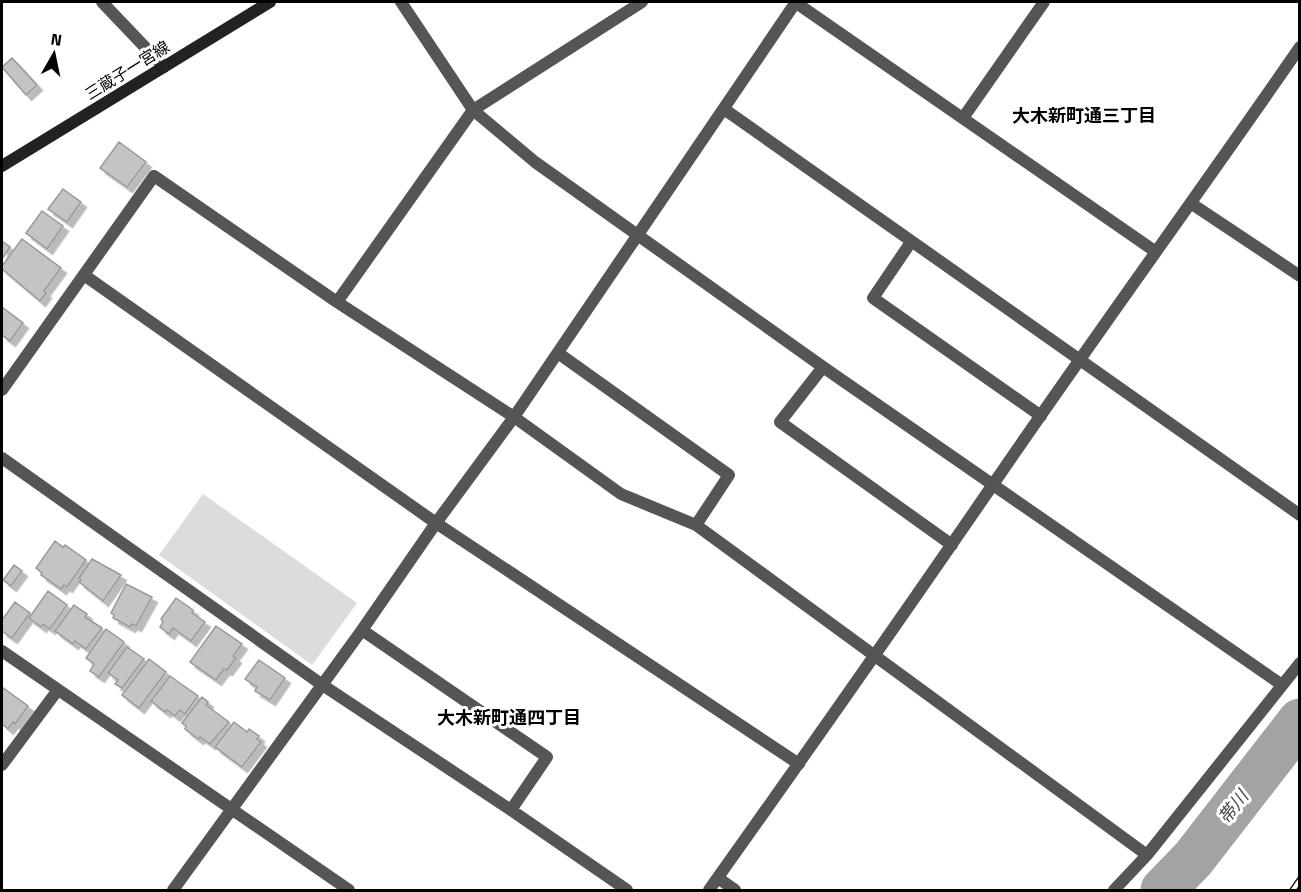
<svg xmlns="http://www.w3.org/2000/svg" width="1301" height="892" font-family="'Titillium Web','Noto Sans JP',sans-serif">
<style>
.green{fill:#dcdcdc}
.lines{fill:none;stroke-linecap:round;stroke-linejoin:round}
.river{stroke:#a3a3a3;stroke-width:45}
.building{fill:#c4c4c4;stroke:#999;stroke-width:1.5;filter:url(#shadow)}
.minor{stroke:#555;stroke-width:12}
.secondary{stroke:#222;stroke-width:12}
.rail-casing{stroke:#000;stroke-width:7}
.rail{stroke:#fff;stroke-width:4.5;stroke-dasharray:14;stroke-linecap:butt}
.labels{text-anchor:middle;dominant-baseline:central;stroke-width:6;stroke-linejoin:round;paint-order:stroke}
.street-label{font-size:16px;fill:#000;stroke:#fff}
.neighbourhood-label{font-size:18px;font-weight:bold;fill:#000;stroke:#fff}
.water-label{font-size:18px;font-style:italic;fill:#444;stroke:#fff}
</style>
<defs>
<filter id="shadow"><feDropShadow dx="5.5" dy="5.5" stdDeviation="0" flood-color="#0004"/></filter>
</defs>
<rect width="100%" height="100%" fill="#fff"/>
<path class="green" d="M203 494 357 603 312 665 159 555Z"/>
<g class="lines">
<path class="river" d="M1163 890 1193 859 1300 721"/>
</g>
<path class="building" d="M12 58 37 85 26 95 2 67Z
M119 142 146 162 127 187 100 168Z
M63 189 81 202 67 222 48 209Z
M42 211 63 226 47 249 26 233Z
M22 239 61 268 44 291 46 293 40 301 2 269V266Z
M2 241 10 247 2 259Z
M2 307 23 323 10 341 2 335Z
M55 541 63 547 65 545 86 560 67 587 64 585 61 589 41 575 42 573 36 568Z
M92 559 121 575 103 601 79 582 81 580 79 578Z
M14 565 22 571 11 586 3 580Z
M126 584 152 597 136 626 132 624 130 627 113 618 114 615 111 613Z
M48 591 67 605 50 629 43 624 41 627 29 618Z
M176 598 193 610 192 613 205 622 191 641 173 628 169 634 160 627 163 622 161 619Z
M15 602 30 613 12 638 2 631V620Z
M74 605 87 614 85 617 102 628 86 649 75 641 73 644 55 631Z
M216 626 242 644 233 656 236 658 227 670 224 669 216 680 190 662Z
M106 629 124 642 99 677 90 671 94 664 86 658Z
M127 647 144 659 122 688 115 684 118 680 108 673Z
M149 659 166 672 139 708 122 695Z
M259 660 285 678 270 700 255 691 257 687 245 679Z
M170 676 198 696 185 714 180 710 175 716 167 710 165 712 151 701Z
M2 687 28 706 15 724 13 722 8 729 2 724Z
M202 697 208 702 206 705 229 722 210 744 200 737 198 739 185 729 186 726 182 723Z
M234 722 247 732 249 729 259 736 257 739 261 742 242 767 215 747Z"/>
<g class="lines">
<path class="minor" d="M102 2 164 67
M401 2 473 110 535 162 823 367 1282 685
M795 2 1156 252
M724 109 1300 515
M963 118 1044 2
M1192 204 1300 276
M911 242 873 298 1041 416
M84 275 436 523 799 764
M337 302 514 417 621 494 696 525 1147 855 1300 663
M558 353 729 475 696 525
M823 367 780 422 952 545
M2 390 154 176 337 302 473 110 642 2
M2 458 321 684 511 810 627 890
M362 630 547 757 511 810
M2 651 349 890
M2 765 57 691
M718 878 735 890
M173 890 362 630 436 523 514 417 796 2
M709 890C805 755 900 620 994 483 1094 337 1199 193 1300 47
M1114 890 1147 855"/>
<path class="secondary" d="M2 166 270 2"/>
<g class="rail-casing">
<path id="rail" d="M1293 890 1300 880"/>
</g>
<use href="#rail" class="rail"/>
</g>
<g class="labels">
<g class="street-label">
<text transform="translate(127 70) rotate(-32)">三蔵子一宮線</text>
</g>
<g class="neighbourhood-label">
<text x="1084" y="115">大木新町通三丁目</text>
<text x="509" y="717">大木新町通四丁目</text>
</g>
<g class="water-label">
<text transform="translate(1233 807) rotate(-52)">帯川</text>
</g>
</g>
<rect width="1301" height="892" fill="none" stroke="#000000" stroke-width="6"/>
<g transform="translate(54 54) rotate(9)" stroke="#ffffff" stroke-width="4.5" paint-order="stroke">
<path d="M0-4.5L10 22L0 15L-10 22Z" fill="#000000"/>
<text y="-9" font-size="16" font-weight="bold" text-anchor="middle" fill="#000000">N</text>
</g>
</svg>
